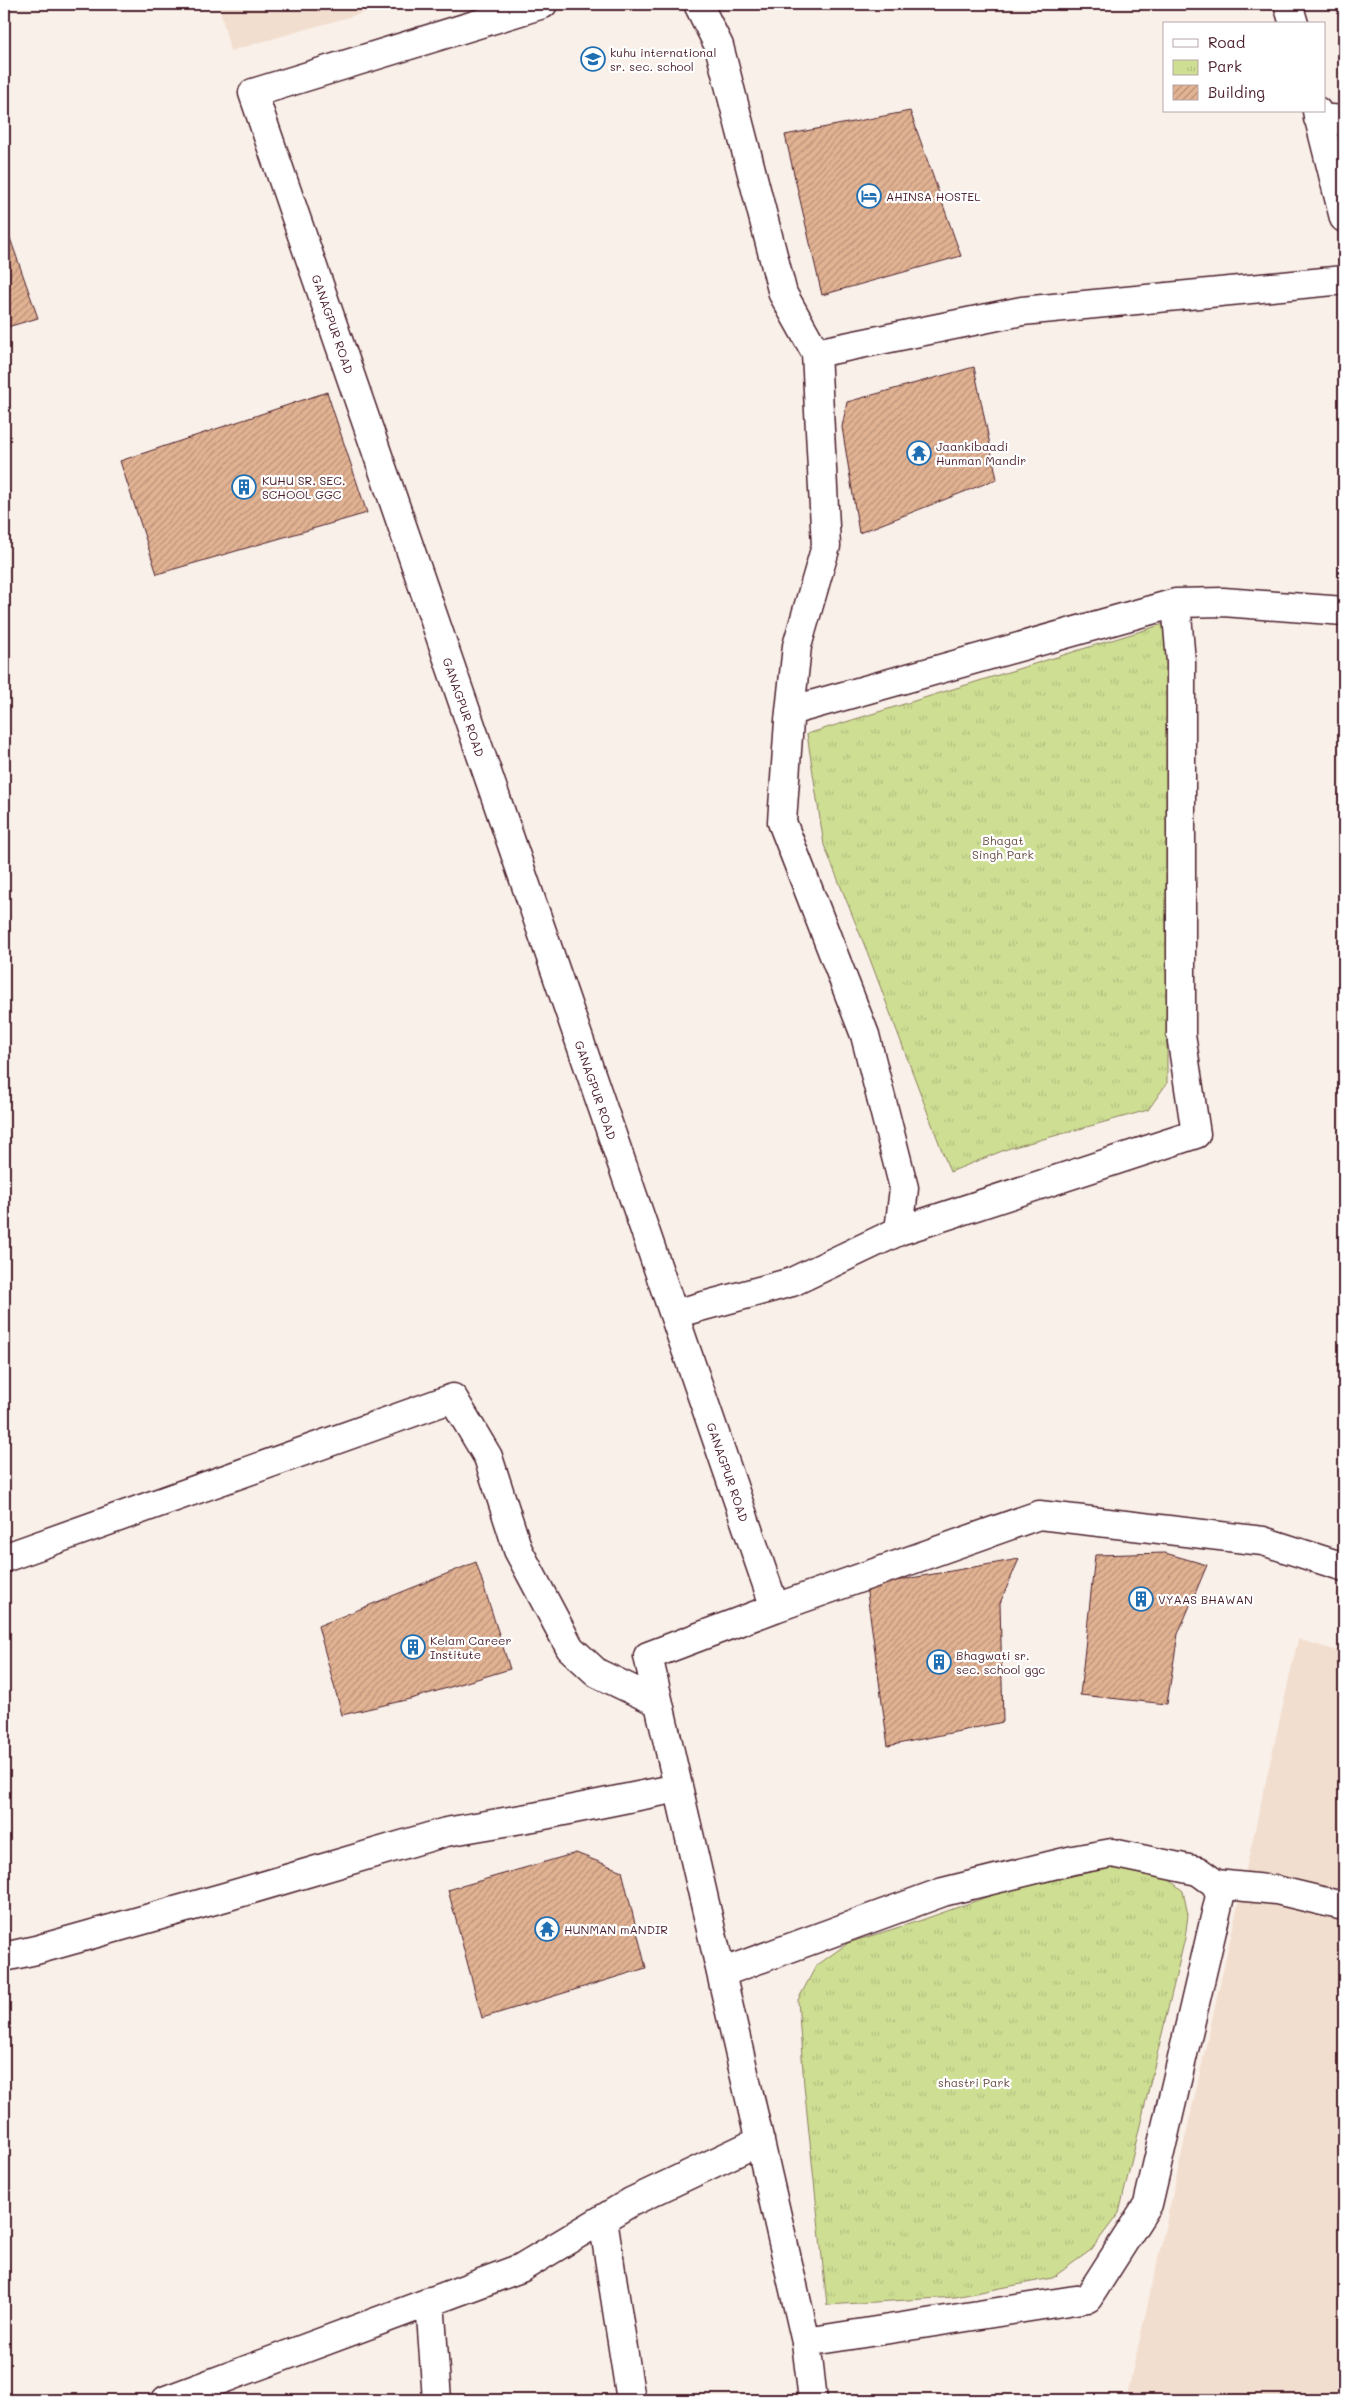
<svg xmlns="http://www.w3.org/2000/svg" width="1348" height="2404" font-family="Mali,sans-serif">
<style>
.built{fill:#f2decf}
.park{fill:url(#park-tufts);stroke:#8c7f5f}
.building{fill:url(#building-hatch);stroke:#4a1f2b}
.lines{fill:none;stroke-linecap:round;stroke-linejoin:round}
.minor-casing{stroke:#4a1f2b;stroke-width:31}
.minor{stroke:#fff;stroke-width:28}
.labels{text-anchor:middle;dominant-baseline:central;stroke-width:4.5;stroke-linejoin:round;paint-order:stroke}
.poi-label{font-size:12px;fill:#4a1f2b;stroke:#fff;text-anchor:start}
.street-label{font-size:12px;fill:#4a1f2b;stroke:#fff}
.park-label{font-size:12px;fill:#6b4f45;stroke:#fff}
</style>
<defs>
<pattern id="park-tufts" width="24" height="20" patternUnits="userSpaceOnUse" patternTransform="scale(1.25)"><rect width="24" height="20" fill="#cedf93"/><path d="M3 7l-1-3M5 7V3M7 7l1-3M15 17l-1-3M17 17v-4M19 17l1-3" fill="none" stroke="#b2bf7f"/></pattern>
<pattern id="building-hatch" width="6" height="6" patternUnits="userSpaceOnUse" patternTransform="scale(1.25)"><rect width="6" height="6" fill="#e2b393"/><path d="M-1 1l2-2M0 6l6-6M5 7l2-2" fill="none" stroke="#b99178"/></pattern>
</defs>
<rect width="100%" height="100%" fill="#f9f0e9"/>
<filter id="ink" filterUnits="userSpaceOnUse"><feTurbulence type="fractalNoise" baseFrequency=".02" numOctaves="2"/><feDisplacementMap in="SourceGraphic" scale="10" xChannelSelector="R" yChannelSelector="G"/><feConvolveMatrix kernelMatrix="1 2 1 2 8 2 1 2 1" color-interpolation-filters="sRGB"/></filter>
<g filter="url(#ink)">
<path class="built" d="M219 4H394L230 51Z
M1298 1639 1344 1653V2400H1126Z"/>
<path class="park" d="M1167 623V1083L1148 1110 1007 1149 950 1172 868 954 824 845 807 734Z
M1126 1864 1160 1872 1183 1891 1188 1915 1185 1938 1119 2213 1091 2250 1052 2278 955 2297 827 2305 804 2085 798 2000 816 1966 848 1943 919 1921 1001 1892Z"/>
<path class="building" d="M910 111 961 256 822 295 785 135Z
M4 221 38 318 4 328Z
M974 367 997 479 859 533 842 427 847 402Z
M327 392 367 513 157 574 120 461Z
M1165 1553 1207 1565 1178 1634 1167 1704 1080 1695 1095 1555Z
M1019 1559 1000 1603 1003 1722 888 1746 866 1586Z
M476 1562 510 1669 414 1698 342 1715 318 1626Z
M576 1853 622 1871 646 1968 482 2018 448 1890Z"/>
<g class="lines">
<g class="minor-casing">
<path id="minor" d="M543 4 253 93 775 1608
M698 4 719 46 783 294 816 353 1022 311 1344 280
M1288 4 1294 24
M1317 111 1344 218
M1318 118 1344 120
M790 711 1176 603
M899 1231 1196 1134 1181 1035V662L1176 603 1223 602 1344 611
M674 1314 792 1282 899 1231 904 1188 865 1035 782 822 789 721 797 646 826 546 816 353
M4 1558 453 1398 488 1457 518 1550 570 1648 597 1673 658 1702
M1216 1884 1276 1890 1343 1906
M4 1957 36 1950 225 1897 446 1832 539 1816 678 1788
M721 1973 943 1892 1073 1860 1112 1853 1198 1871 1216 1884 1220 1896 1148 2204 1088 2298 806 2342
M603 2219 631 2400
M430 2301 437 2400
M166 2400 521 2268 631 2202 760 2141
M813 2400 806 2342 648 1656 775 1608 1039 1515 1263 1541 1344 1567"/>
</g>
<use href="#minor" class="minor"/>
</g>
</g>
<defs>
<g id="school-ring" transform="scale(1.25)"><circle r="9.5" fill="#fff" stroke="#1f6fb2" stroke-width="1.5"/><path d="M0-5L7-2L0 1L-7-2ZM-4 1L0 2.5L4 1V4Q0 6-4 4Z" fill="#1f6fb2"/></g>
<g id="hotel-ring" transform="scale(1.25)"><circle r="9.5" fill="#fff" stroke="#1f6fb2" stroke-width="1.5"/><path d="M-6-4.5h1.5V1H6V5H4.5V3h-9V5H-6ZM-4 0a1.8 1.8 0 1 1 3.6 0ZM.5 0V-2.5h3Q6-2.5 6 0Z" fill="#1f6fb2"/></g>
<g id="temple-ring" transform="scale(1.25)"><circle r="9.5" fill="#fff" stroke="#1f6fb2" stroke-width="1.5"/><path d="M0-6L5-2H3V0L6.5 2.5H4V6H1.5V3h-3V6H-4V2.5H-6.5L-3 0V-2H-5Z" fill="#1f6fb2"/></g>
<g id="building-ring" transform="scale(1.25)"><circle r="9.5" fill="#fff" stroke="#1f6fb2" stroke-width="1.5"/><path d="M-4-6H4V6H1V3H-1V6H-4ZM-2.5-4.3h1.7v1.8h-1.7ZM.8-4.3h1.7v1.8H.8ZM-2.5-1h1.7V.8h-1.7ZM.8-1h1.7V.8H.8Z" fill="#1f6fb2"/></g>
</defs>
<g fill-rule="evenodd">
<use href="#school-ring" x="593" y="59"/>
<use href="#hotel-ring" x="869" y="196"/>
<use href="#temple-ring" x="919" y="453"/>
<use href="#building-ring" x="244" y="487"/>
<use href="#building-ring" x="1141" y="1599"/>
<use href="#building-ring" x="413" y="1647"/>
<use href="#building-ring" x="939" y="1662"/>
<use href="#temple-ring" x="547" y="1929"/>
</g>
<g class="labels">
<g class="poi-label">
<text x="610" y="52">kuhu international<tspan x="610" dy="14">sr. sec. school</tspan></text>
<text x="886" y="196">AHINSA HOSTEL</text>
<text x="936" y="446">Jaankibaadi<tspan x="936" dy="14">Hunman Mandir</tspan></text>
<text x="262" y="480">KUHU SR. SEC.<tspan x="262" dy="14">SCHOOL GGC</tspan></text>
<text x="1158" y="1599">VYAAS BHAWAN</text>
<text x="430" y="1640">Kelam Career<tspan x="430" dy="14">Institute</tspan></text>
<text x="956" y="1655">Bhagwati sr.<tspan x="956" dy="14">sec. school ggc</tspan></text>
<text x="564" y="1929">HUNMAN mANDIR</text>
</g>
<g class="street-label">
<text transform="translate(333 324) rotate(71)">GANAGPUR ROAD</text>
<text transform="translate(464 707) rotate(71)">GANAGPUR ROAD</text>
<text transform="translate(596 1090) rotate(71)">GANAGPUR ROAD</text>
<text transform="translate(728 1472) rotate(71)">GANAGPUR ROAD</text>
</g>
<g class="park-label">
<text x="1003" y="840">Bhagat<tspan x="1003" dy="14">Singh Park</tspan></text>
<text x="974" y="2082">shastri Park</text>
</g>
</g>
<rect width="1348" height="2404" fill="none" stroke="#fff" stroke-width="20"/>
<rect x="10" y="10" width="1328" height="2384" fill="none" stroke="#4a1f2b" stroke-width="2" filter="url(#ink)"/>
<rect x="1163" y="22" width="162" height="90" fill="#ffffff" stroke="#b7a5aa"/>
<rect x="1173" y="39" width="25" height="8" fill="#ffffff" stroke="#b7a5aa"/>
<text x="1208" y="48" font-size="15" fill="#4a1f2b">Road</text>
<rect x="1173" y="60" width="25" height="15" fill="url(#park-tufts)" stroke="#b7a5aa"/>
<text x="1208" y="72" font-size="15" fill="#4a1f2b">Park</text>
<rect x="1173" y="85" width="25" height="15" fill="url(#building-hatch)" stroke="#b7a5aa"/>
<text x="1208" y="98" font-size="15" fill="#4a1f2b">Building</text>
</svg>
